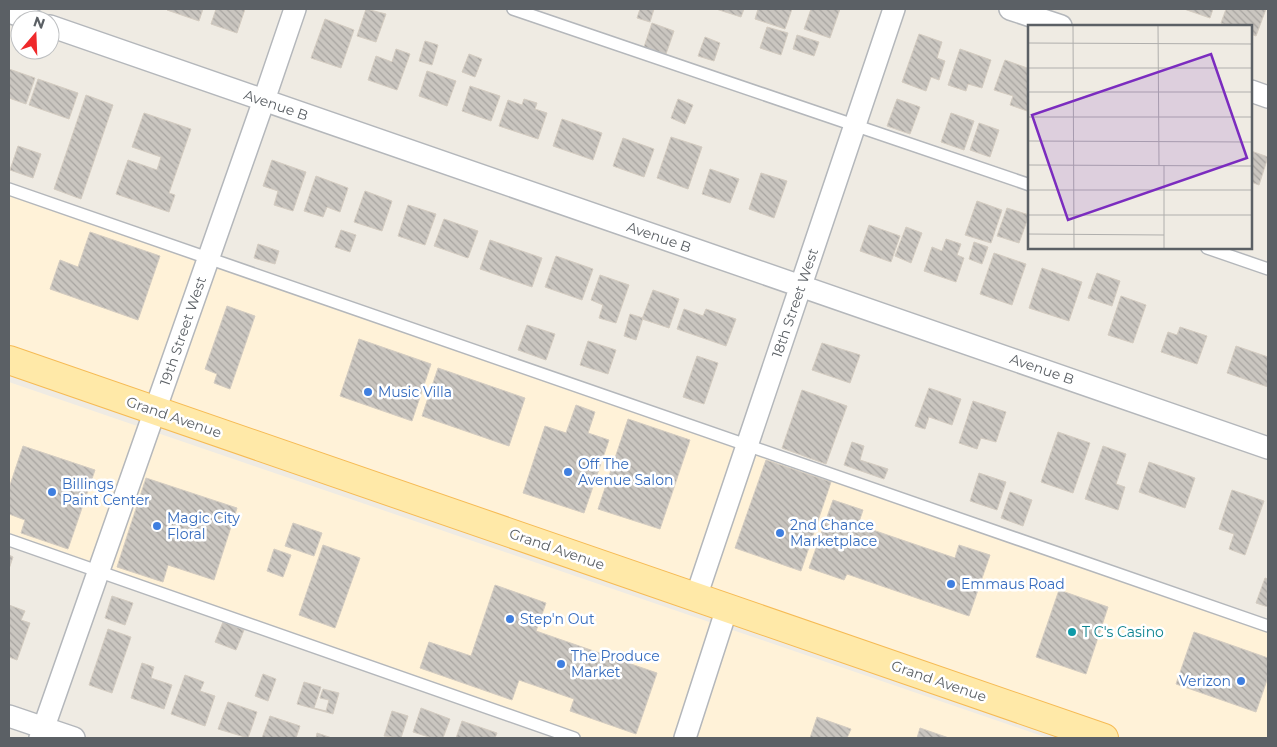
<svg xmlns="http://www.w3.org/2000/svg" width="1277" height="747" font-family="Montserrat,sans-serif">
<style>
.commercial{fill:#fff2d8}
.building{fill:url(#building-back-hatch);stroke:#d4ccc1}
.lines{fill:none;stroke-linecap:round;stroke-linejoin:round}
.service-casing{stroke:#b4b7bb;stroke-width:14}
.minor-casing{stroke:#b4b7bb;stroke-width:24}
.primary-casing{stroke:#f6bb55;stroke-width:30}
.service{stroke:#fff;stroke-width:11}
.minor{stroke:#fff;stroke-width:21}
.primary{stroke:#ffe9a8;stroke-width:28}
.shop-dot{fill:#3f7fe0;stroke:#fff;stroke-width:2}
.culture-dot{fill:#0f9aa8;stroke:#fff;stroke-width:2}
.labels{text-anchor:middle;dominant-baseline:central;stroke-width:5;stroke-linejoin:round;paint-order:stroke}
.street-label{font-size:14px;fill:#5b6065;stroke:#fff}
.shop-label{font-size:14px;fill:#366cbe;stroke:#fff;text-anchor:start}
.culture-label{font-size:14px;fill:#0d838f;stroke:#fff;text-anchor:start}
.inset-road{fill:none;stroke:#b0afad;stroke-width:1}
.view{fill:#7b2cbf;fill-opacity:0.15;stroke:#7b2cbf;stroke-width:2.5}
.inset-edge{fill:none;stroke:#5b6065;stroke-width:2.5}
</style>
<defs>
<pattern id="building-back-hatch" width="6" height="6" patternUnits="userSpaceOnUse" patternTransform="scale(1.25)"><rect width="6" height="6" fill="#cac6c0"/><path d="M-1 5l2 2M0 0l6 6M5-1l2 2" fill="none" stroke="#a7a4a0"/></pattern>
</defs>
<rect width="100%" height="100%" fill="#efebe3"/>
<path class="commercial" d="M9 189 1268 626V738H1104L9 360Z
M9 382 1048 738H574L9 540Z"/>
<path class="building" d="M168 9H203L199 21 167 10Z
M216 9H245L237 33 211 24Z
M366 9 386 14 376 42 357 36Z
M640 9H654L650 22 637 18Z
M716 9H744L741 17Z
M758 9H792L785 29 755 19Z
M811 9H840L830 38 804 29Z
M1184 9H1213L1210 18Z
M1226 9H1266L1256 36 1251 34V26H1229L1221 23Z
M325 19 354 30 341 68 311 58Z
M652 23 674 31 666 54 644 47Z
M767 27 788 33 781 55 760 48Z
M919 34 942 42 937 58 945 61 939 80 931 77 926 91 902 82Z
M797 35 819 42 814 56 793 49Z
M705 37 720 43 714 61 698 56Z
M425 41 438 45 432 65 419 61Z
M396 49 410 54 397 90 368 80 376 56 392 62Z
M960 49 991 60 982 88 968 84 966 91 948 85Z
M469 54 482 59 475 77 462 72Z
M1005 60 1030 69V112L1010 105 1013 96 994 90Z
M9 69 35 78 26 104 9 98Z
M427 71 456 81 447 106 419 96Z
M38 79 78 93 69 119 29 105Z
M470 86 500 96 491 121 462 111Z
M86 95 113 105 81 199 54 189Z
M524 99 537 103 535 109 547 113 538 139 499 126 508 100 522 105Z
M678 99 693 105 685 124 671 118Z
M897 99 920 107 910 134 887 126Z
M144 113 191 129 169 193 175 195 169 212 116 194 128 160 157 170 161 157 132 147Z
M951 113 974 121 964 150 941 142Z
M562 119 602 133 593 160 553 146Z
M979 123 999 130 990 157 970 150Z
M671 137 702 147 688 189 657 178Z
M623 138 654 149 644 177 613 166Z
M18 146 41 154 33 178 10 170Z
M1251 151 1268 157 1259 185 1251 182Z
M272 160 306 172 293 211 274 205 278 191 263 186Z
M710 169 739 179 730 203 702 194Z
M761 173 787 181 774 218 749 209Z
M316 176 348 188 340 212 327 207 323 217 304 211Z
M365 191 392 201 382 231 354 222Z
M977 201 1002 210 991 243 965 235Z
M408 205 436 214 425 245 398 236Z
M1007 208 1029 215 1019 243 997 236Z
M444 219 478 231 468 258 434 246Z
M869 225 900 236 891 262 860 251Z
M906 227 922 233 911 263 895 256Z
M341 230 356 235 350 252 335 247Z
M90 232 160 256 138 320 50 289 60 260 78 267Z
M946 239 961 244 957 255 964 258 956 282 924 271 932 247 942 251Z
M490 240 542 258 532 287 480 269Z
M974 242 988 247 982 264 969 259Z
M258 244 279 251 275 264 254 258Z
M994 253 1026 264 1012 305 980 294Z
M556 256 593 269 582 300 545 287Z
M1042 268 1082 282 1069 321 1029 308Z
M1097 273 1120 281 1112 306 1088 298Z
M600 275 629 285 616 323 599 318 603 305 591 300Z
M653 290 679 299 669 328 642 319Z
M1121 296 1146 305 1133 343 1108 335Z
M227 306 255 316 230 389 214 383 217 374 205 369Z
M684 309 703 316 706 309 736 319 726 346 677 329Z
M630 314 643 318 636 340 624 336Z
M527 325 555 334 546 360 518 350Z
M1180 327 1207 336 1197 364 1161 352 1168 332 1177 335Z
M359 339 431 364 412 421 340 396Z
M588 341 616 350 608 374 580 365Z
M822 343 860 355 850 383 812 370Z
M1236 346 1268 357V387L1227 373Z
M697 356 718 363 704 404 683 397Z
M438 368 525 398 509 446 422 416Z
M929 388 961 399 952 425 929 417 925 429 915 426Z
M802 390 847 406 826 464 782 448Z
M973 401 1006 412 996 442 981 438 977 449 959 443Z
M576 405 595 412 588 433 609 440 584 513 523 493 545 426 566 433Z
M628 419 690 440 660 529 598 509Z
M1058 432 1090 443 1073 493 1041 482Z
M852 442 864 446 860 460 888 469 884 479 844 465Z
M23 446 95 470 68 549 21 533 25 520 9 514V488Z
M1103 446 1126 454 1116 484 1125 487 1118 510 1085 499Z
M766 460 831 482 801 571 735 548Z
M1149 462 1195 478 1185 508 1139 492Z
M979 473 1006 482 997 510 970 501Z
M146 478 237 508 214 580 168 565 163 582 117 567Z
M1232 490 1264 501 1245 555 1229 549 1234 534 1219 529Z
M1010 492 1032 500 1023 526 1001 518Z
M833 500 863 510 858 525 955 558 959 545 990 555 969 616 847 574 844 580 809 568Z
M293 523 322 533 314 556 285 546Z
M323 545 360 558 335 628 299 615Z
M274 549 291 555 283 577 267 571Z
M9 555 13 557 9 569Z
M1265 578 1268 579V607L1256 603Z
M495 585 546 603 536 631 657 673 636 734 570 711 574 699 519 680 512 700 420 668 429 642 471 656Z
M1059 590 1108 607 1086 674 1036 657Z
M112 596 133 603 125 625 105 618Z
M9 605 25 611 21 620 30 623 17 660 9 657Z
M223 622 244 630 236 650 215 642Z
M108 629 131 637 112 693 89 685Z
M1194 632 1268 658V677L1256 712 1176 684Z
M142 663 154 667 151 678 172 685 164 709 131 698Z
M263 674 276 679 268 701 255 696Z
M185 675 204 682 200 691 215 696 205 726 171 714Z
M304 682 321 687 314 708 326 711 329 700 320 698 323 689 339 693 333 714 297 704Z
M228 702 257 712 248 738 218 729Z
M421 708 450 719 443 738H432L413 732Z
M392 711 408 716 401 738 384 736Z
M270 716 300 726 296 738H262Z
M817 717 851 729 847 738H810Z
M462 721 497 733 495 738H456Z
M920 728 949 738H917Z
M317 733 332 738H316Z"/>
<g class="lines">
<g class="service-casing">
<path id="service" d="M513 9 1030 185
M9 189 1268 626
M1207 248 1268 269
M9 540 574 738"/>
</g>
<g class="minor-casing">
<path id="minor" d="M1010 9 1061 26
M9 12 33 20
M50 26 1268 448
M1251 91 1268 97
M696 597 894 9
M9 716 74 738
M40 738 264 100 295 9
M685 738 727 608"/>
</g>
<g class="primary-casing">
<path id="primary" d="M9 360 1104 738"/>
</g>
<use href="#service" class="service"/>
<use href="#minor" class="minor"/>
<use href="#primary" class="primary"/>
</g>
<g class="shop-dot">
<circle cx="368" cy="392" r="5"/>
<circle cx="568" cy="472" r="5"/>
<circle cx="52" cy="492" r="5"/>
<circle cx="157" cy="526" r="5"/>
<circle cx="780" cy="533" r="5"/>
<circle cx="951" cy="584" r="5"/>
<circle cx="510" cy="619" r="5"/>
<circle cx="561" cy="664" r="5"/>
<circle cx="1241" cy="681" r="5"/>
</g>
<circle class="culture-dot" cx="1072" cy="632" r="5"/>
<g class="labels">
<g class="street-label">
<text transform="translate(276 105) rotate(19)">Avenue B</text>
<text transform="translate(659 237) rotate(19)">Avenue B</text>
<text transform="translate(795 303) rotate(-71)">18th Street West</text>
<text transform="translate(183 331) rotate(-71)">19th Street West</text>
<text transform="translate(1042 369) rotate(19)">Avenue B</text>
<text transform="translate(174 417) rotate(19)">Grand Avenue</text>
<text transform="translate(557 549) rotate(19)">Grand Avenue</text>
<text transform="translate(939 681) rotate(19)">Grand Avenue</text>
</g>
<g class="shop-label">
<text x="378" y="392">Music Villa</text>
<text x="578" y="464">Off The<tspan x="578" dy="16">Avenue Salon</tspan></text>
<text x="62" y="484">Billings<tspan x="62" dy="16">Paint Center</tspan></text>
<text x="167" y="518">Magic City<tspan x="167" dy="16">Floral</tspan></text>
<text x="790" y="525">2nd Chance<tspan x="790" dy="16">Marketplace</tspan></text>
<text x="961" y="584">Emmaus Road</text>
<text x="520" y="619">Step'n Out</text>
<text x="571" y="656">The Produce<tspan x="571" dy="16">Market</tspan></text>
<text x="1231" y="681" text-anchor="end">Verizon</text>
</g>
<g class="culture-label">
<text x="1082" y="632">T C's Casino</text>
</g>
</g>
<g transform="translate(1028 25)">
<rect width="224" height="224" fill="#efebe3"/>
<path class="inset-road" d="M45 0 46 224M130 0 131 140M0 18 224 19M0 43H224M0 67H224M0 92H224M0 116 224 117M0 140 224 141M136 140V224M0 165H224M0 190H224M0 209 136 210"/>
<path class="view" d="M183 29 219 133 40 195 4 90Z"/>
<rect width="224" height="224" class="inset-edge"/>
</g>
<rect width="1277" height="747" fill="none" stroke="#5b6065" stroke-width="20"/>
<g transform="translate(35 35) rotate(19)"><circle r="24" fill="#ffffff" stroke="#bdbfc1"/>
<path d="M0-4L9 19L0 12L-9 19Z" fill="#ef292b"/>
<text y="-8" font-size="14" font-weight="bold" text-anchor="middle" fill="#5b6065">N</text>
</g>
</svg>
